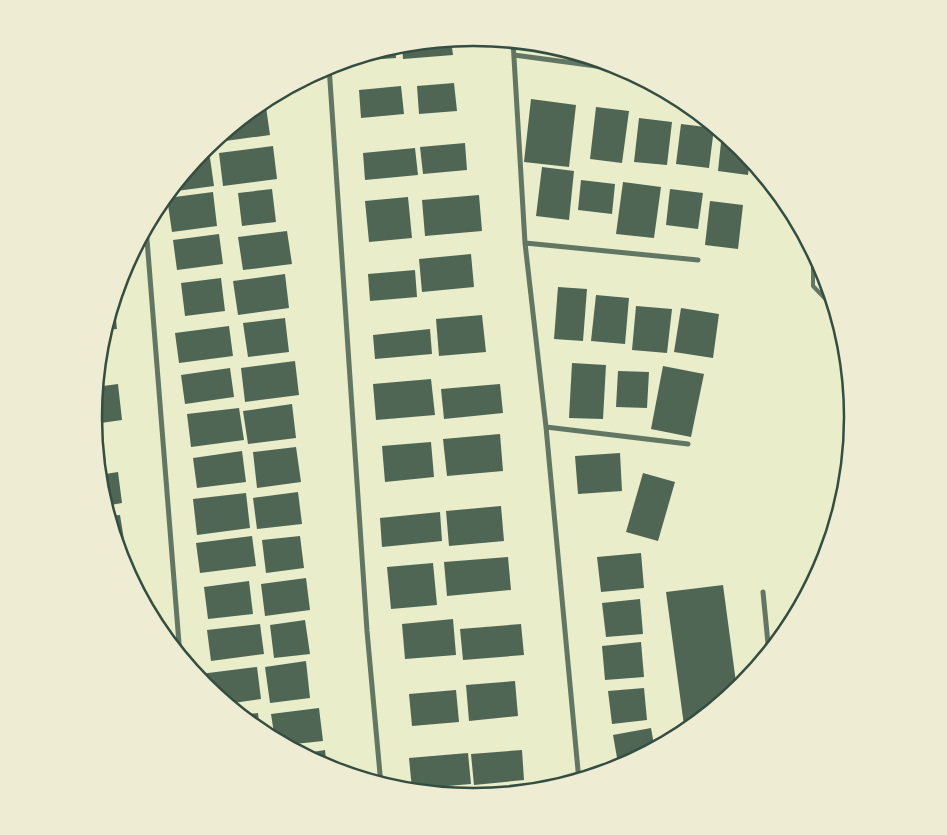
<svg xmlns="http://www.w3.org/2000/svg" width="947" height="835" font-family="'Nunito Sans',sans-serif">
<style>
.building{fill:#4f6655}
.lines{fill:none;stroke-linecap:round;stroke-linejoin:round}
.service{stroke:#617663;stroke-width:4}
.minor{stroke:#617663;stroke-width:5}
.rim{fill:none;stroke:#344e41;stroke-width:2.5}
</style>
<rect width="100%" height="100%" fill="#e9edc9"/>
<path class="building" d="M451 40 453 55 403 59 402 45Z
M395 46 396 58 354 61 353 59Z
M454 83 457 111 419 114 417 86Z
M401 86 404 114 361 118 359 90Z
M531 99 576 105 569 167 524 162Z
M265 100 270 135 225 141 224 133Z
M596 107 629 111 622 163 590 159Z
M639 118 672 122 667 165 634 162Z
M681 124 714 128 709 168 676 164Z
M722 133 750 158 748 175 718 171Z
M465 143 467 170 423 174 420 147Z
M273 146 277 179 223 186 219 153Z
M415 148 418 175 365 180 363 153Z
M209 151 214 186 169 192 202 152Z
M542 167 574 171 569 220 536 216Z
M581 180 615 184 612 214 578 210Z
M623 182 661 187 654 238 616 234Z
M272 189 276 222 242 226 238 193Z
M670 189 703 193 698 229 666 225Z
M213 192 217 226 172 232 167 198Z
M479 195 482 231 425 236 422 200Z
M408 197 412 238 369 242 365 201Z
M710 201 743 205 738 249 705 245Z
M287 231 292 264 243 270 238 237Z
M219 234 223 264 177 270 173 240Z
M471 254 474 287 422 292 419 259Z
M415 270 417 297 370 301 368 274Z
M285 274 289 308 238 315 233 281Z
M221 278 225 311 185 316 181 283Z
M558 287 587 289 583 341 554 339Z
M596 295 629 298 625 344 591 341Z
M114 301 117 329 105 330Z
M636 306 672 309 667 353 632 350Z
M681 308 719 314 713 358 674 352Z
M482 315 486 352 439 356 436 319Z
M285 318 289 352 248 357 243 323Z
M229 326 233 356 179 363 175 333Z
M430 329 432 354 375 359 373 335Z
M100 349 105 375 98 376Z
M295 361 299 395 245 402 241 368Z
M572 363 606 365 603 419 569 418Z
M663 366 704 374 691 437 651 429Z
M230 368 234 397 185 404 181 375Z
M618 371 649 372 647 408 616 407Z
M431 379 435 415 376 420 373 384Z
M118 384 122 420 94 424 96 387Z
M500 384 503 413 444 419 441 389Z
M292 404 296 438 248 444 243 411Z
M239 408 244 440 191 447 187 414Z
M101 429 106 463 98 464 95 430Z
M500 434 503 471 447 476 443 439Z
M431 442 434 477 385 482 382 446Z
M296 447 301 482 257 488 253 452Z
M242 451 246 482 197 488 193 458Z
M620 453 622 491 578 494 575 456Z
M118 472 122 503 105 506 99 475Z
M643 473 675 482 658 541 626 532Z
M298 492 302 524 257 529 253 498Z
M246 493 250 528 197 535 193 499Z
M501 506 504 541 449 546 446 511Z
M440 512 442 541 382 547 380 518Z
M120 515 125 546 118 547 108 516Z
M252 536 256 566 200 573 196 543Z
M300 536 304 568 266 573 262 540Z
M641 553 644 588 601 592 597 557Z
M508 557 511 590 447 596 444 562Z
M433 563 437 605 391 609 387 567Z
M306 578 310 610 265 616 261 584Z
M249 581 253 614 208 619 204 587Z
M723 585 737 690 685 733 666 592Z
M640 599 643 634 606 637 602 603Z
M453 619 456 655 405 659 402 624Z
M305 620 310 654 274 658 270 625Z
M260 624 264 654 211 661 207 630Z
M521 624 524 655 463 660 460 629Z
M641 642 644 677 605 680 602 646Z
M306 661 310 698 270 703 265 667Z
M257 667 261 699 226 704 201 682 200 674Z
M515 681 518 716 469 721 466 685Z
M644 688 647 720 612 724 608 691Z
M456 690 459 722 412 726 409 694Z
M319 708 323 741 285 745 275 740 271 714Z
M258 713 260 732 240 715Z
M651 728 655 750 619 769 613 735Z
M325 750 327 768 300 754Z
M522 750 524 780 474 785 471 754Z
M468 753 471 784 412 789 409 758Z"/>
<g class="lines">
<path class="service" d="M813 251V286L836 310"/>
<path class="minor" d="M513 41 525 243 546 427 579 781
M514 55 626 70
M329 66 367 631 381 785
M146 227 180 656
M525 243 698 260
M546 427 688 444
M763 592 769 654"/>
</g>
<path d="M0 0H947V835H0ZM102 417a371 371 0 1 1 742 0a371 371 0 1 1-742 0Z" fill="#eeecd3" fill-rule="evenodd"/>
<path class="rim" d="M102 417a371 371 0 1 1 742 0a371 371 0 1 1-742 0Z"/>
</svg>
